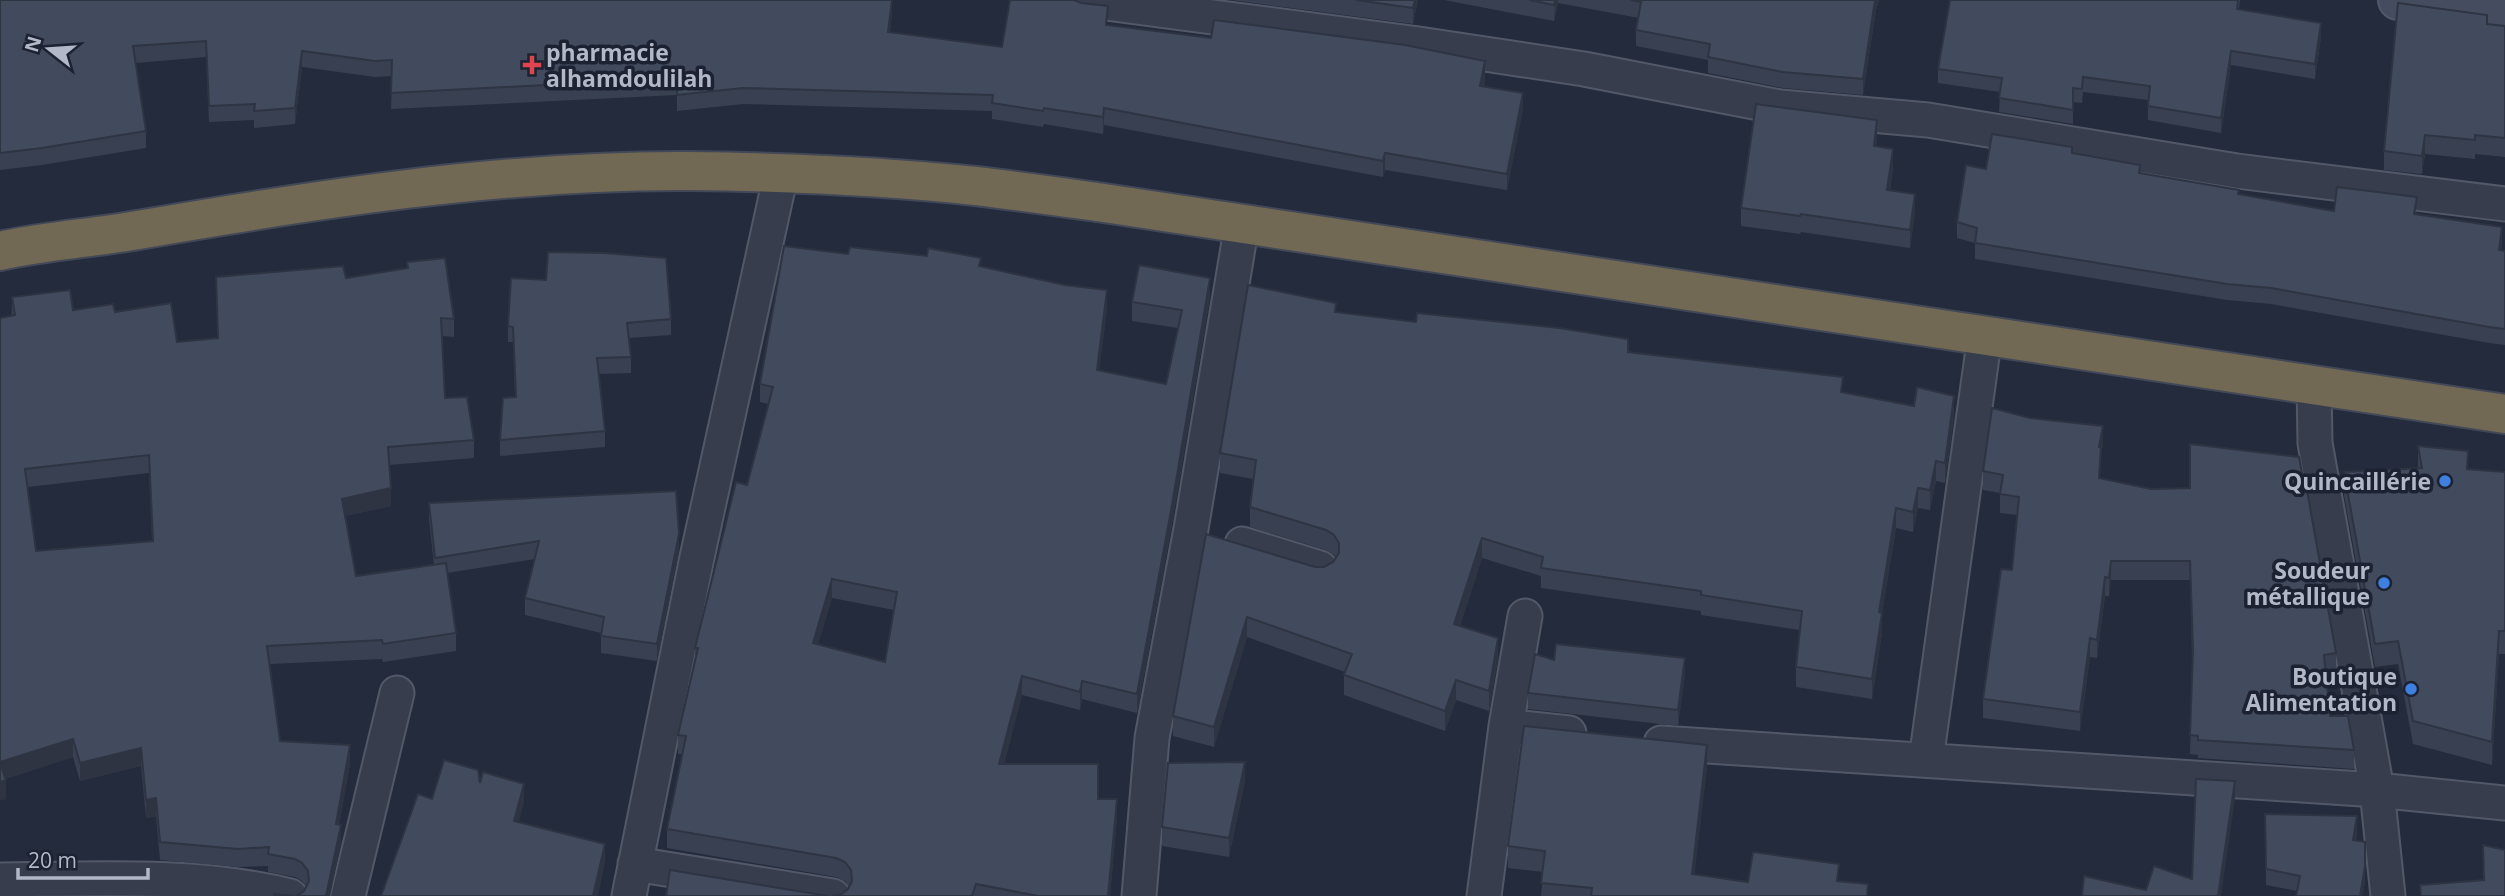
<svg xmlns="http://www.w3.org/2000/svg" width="2505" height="896" font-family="'Open Sans',sans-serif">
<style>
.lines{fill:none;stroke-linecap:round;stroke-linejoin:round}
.street-casing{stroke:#525867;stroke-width:37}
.secondary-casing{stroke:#525867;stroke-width:42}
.highway-casing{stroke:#424857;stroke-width:42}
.street{stroke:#373d4c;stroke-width:33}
.secondary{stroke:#454c5f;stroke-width:38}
.highway{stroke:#726954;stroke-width:38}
.wall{fill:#394051;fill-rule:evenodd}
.shaded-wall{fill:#2e3442}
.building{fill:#424a5e;stroke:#2e3442;stroke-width:2;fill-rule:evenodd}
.health-dot{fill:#e0444e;stroke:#1c2231;stroke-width:2.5}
.shop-dot{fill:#3f7fe0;stroke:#1c2231;stroke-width:2.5}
.labels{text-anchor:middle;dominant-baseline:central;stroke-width:7;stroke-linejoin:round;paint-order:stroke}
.poi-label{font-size:23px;font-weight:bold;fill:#b2b8c7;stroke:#1c2231;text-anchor:end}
</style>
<rect width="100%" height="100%" fill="#232b3c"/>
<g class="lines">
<g class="street-casing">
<path id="street" d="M1083 0 1419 44 1584 69 1780 107 1928 120 2237 171 2505 204
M2314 386 2315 443 2377 790 2388 896
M1242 544 1320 568
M1506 726 1569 733
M1661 743 2377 790 2505 803
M1926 760 1985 335
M635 864 833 896
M0 880C94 879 198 873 290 896
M348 896 397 693
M629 896 696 562 781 174
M1139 896 1152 738 1191 529 1242 224
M1484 896 1506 726 1525 616"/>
</g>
<g class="secondary-casing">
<path id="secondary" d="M2398 0 2505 14"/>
</g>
<g class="highway-casing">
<path id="highway" d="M0 251C45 241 92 238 138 230 317 199 504 170 687 171 783 172 881 176 976 186 1019 191 1061 197 1104 203L2505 414"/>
</g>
<use href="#street" class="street"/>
<use href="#secondary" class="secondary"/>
<use href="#highway" class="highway"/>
</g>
<path class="wall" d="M0 0 892 13 890 32 1002 47 1107 25 1485 77 1484 86 1523 109 1507 190 1385 170 1383 177 1104 125 1103 134 1044 124 1043 127 992 119V111L743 104 677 111V95L391 109 392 76 375 77 302 67 295 124 254 128V120L209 122 206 57 136 63 146 131V148L42 165 0 170Z
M1231 0H1418L1413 24Z
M1444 0H1879L1876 10 1863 95 1783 88 1708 73V60L1636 46V30L1639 18 1558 3 1554 21Z
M1950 0H2240L2239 9 2321 37 2315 79 2231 65 2221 133 2148 120V100L2083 92 2082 103 2073 102V124L1999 112 2000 92 1938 83V69Z
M2505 26V157L2475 154V159L2425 154 2422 174 2384 170V151Z
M1877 137 1876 147 1893 167 1890 191 1915 212 1910 248 1801 232 1800 234 1741 226V208Z
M2072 153 2140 173 2239 195 2334 211 2417 215 2502 243 2501 250 2505 251V345L2489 343 2271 304 2227 300 1975 259V243L1957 238V222Z
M848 254 981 266 1107 309 1099 370 1166 384 1178 328 1132 321V302L1210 297 1171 530 1137 713 1082 699 1080 710 1022 695 1004 764 1098 799 1117 817 1110 896H832L840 895 848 889 849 887 845 881 836 877 667 848V829L682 754H678V735L695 662V648L747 485 768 404 760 402V384ZM832 598 894 610 885 662 818 644Z
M216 277 346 278 454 319V337L442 336 445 398 474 440V458L389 465 391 506 345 516 356 576 434 565 429 520V503L679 551 657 661 601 653V633L525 615V598L535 559 447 573 456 633V651L383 662 382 659 270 664 280 741 350 764 339 825 341 844 304 891 306 887 302 881 295 877 268 872V866L238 867 160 860 156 816 146 818 141 766 80 781 73 757 5 779 6 799 0 800 12 297 73 310 115 312 177 342 218 338ZM149 473 152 541 36 551 28 487Z
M1336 312 1628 352 1843 392 1954 416 1945 483 1936 481 1930 510 1918 508 1913 532 1896 528 1882 613V633L1872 699 1796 687V667L1800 630 1701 615V611L1541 588V576L1482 558 1460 626 1498 658 1489 711 1456 700 1445 731 1344 695V675L1345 672 1247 637 1214 747 1173 736V716L1206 534 1315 567H1324L1333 562 1336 558 1334 555 1326 550 1250 527V507L1253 479 1220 473V453Z
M671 319V335L629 338 631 357V373L599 374 605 431V447L500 456V440L515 397 513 342H508V326Z
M2103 444 2101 455 2100 478 2336 653V672L2326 673 2330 716 2354 750V769L2198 758V755L2190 754 2192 660 2190 580H2111L2109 596H2105L2097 658 2090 657 2080 731 1983 718V699L2012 570 2018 515 2000 513V493L1983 490V471Z
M2418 446 2468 469 2505 472V654H2499L2492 765 2413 744 2398 664 2375 667 2344 495V472L2418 468Z
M1554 660 1685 674 1678 726 1528 709V693Z
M1707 767 1694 875 1748 882 1839 881 1868 896H1541L1543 872 1508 868V846Z
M1245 781 1229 857 1162 846V827Z
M2265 814 2357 832 2356 841 2365 842V882L2362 896H2296L2297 891 2266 885Z"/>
<path class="shaded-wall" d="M892 0V13L888 48V32Z
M1415 0H1418L1413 24V8Z
M1555 0H1558V3L1554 21Z
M1875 0H1879L1876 10 1863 95V79Z
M2321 23V37L2315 79V64Z
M302 51V67L295 124V108Z
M2231 51V65L2221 133V118Z
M1485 61V77L1480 102V86Z
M1523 93V109L1507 190V174Z
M1104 108V125L1103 134V117Z
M1877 120V137L1874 164V146Z
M2425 135V154L2422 174V156Z
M1893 149V167L1887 208V190Z
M1385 153V170L1383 177V161Z
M1915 194V212L1910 248V230Z
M2502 227V243L2499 266V250Z
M1210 278V297L1171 530 1137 713V694Z
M1107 290V309L1097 389V370Z
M1954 396V416L1945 483V463Z
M2103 426V444L2101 455 2099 497V447Z
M1936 461V481L1930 510V490Z
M391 488V506L342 517V499Z
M1918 488V508L1913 532V512Z
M1896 508V528L1879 632V612Z
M679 534V551L657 661V644Z
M1482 538V558L1454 644V624Z
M2111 561V580L2109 596V578Z
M2105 577V596L2097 658V640Z
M832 579V598L813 661V643Z
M1882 613V633L1872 699V679Z
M1247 617V637L1214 747V727Z
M2499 631V654L2492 765V742Z
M1498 638V658L1489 711V691Z
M2090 638V657L2080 731V712Z
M1685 658V674L1678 726V710Z
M1022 676V695L999 783V764Z
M1456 680V700L1445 731V711Z
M1082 681V699L1080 710V692Z
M73 739V757L0 781V762Z
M350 745V764L336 843V824Z
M1707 745V767L1692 896V874Z
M141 748V766L80 781V763Z
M1245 762V781L1229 857V838Z
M6 780V799L0 800V782Z
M2235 781V800L2221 896H2218Z
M524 784V803L514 840V821Z
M156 798V816L146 818V800Z
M1117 799V817L1110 896H1108Z
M2357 816V832L2353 856V840Z
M341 825V844L330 896H326Z
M605 844V863L598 896H593Z
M2365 867V882L2362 896H2360Z"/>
<path class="building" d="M0 0H892L888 32 1002 47 1010 0H1074L1081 3 1108 6 1106 25 1211 38 1214 20 1405 45 1485 61 1480 86 1523 93 1507 174 1385 153 1383 161 1104 108 1103 117 1044 108 1043 111 992 103 993 95 743 88 677 95 678 78 391 93 392 60 375 61 302 51 295 108 254 111 255 104 209 106 206 41 133 46 146 131 42 148 0 153Z
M1356 0H1415L1413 8Z
M1529 0H1555L1554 5Z
M1631 0H1875L1863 79 1783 72 1708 57 1710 44 1636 30 1641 2Z
M1950 0H2238L2237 9 2321 23 2315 64 2231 51 2221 118 2148 106 2150 86 2083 77 2082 89 2073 88V110L1999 98 2002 78 1938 69Z
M2398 3 2487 15V24L2505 26V138L2475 135V140L2425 135 2422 156 2384 151Z
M1756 104 1877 120 1874 146 1893 149 1887 190 1915 194 1910 230 1801 214 1800 216 1741 208Z
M1992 134 2072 147V153L2140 165 2139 173 2239 190 2238 194 2334 211 2337 187 2417 197 2414 214 2502 227 2499 250 2505 251V329L2489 327 2271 288 2227 284 1975 243 1977 228 1957 222 1966 165 1986 169Z
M784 246 848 254 850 247 927 256 928 248 981 258 979 266 1065 285 1107 290 1097 370 1166 384 1182 310 1132 302 1139 265 1210 278 1171 511 1137 694 1082 681 1080 692 1022 676 999 764H1098V799H1117L1108 896H1038L976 884 972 896H832L840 895 848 889 852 881 851 870 845 862 836 858 667 829 686 736 678 735 698 648H695L736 482 747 485 773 387 760 384ZM832 579 897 592 885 662 813 643Z
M548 252 604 253 666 258 671 319 627 323 631 357 597 358 605 431 500 440 503 398 516 397 513 327 508 326 511 278 546 280Z
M445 258 454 319 441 318 445 398 467 397 474 440 388 447 391 488 342 499 356 576 446 563 456 633 383 644 382 640 267 646 280 741 350 745 336 824 341 825 326 896H296L304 891 309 881 308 871 302 863 295 859 268 854 269 847 238 849 160 842 156 798 146 800 141 748 80 763 73 739 0 762V318L15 315 12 297 70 290 73 310 113 304 115 312 171 303 177 342 218 338 216 277 343 266 346 278 408 268 407 262ZM149 455 153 541 36 551 25 469Z
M1248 285 1336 303 1335 312 1416 322 1417 313 1559 328 1628 339V352L1843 377 1841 392 1914 406 1917 387 1954 396 1945 463 1936 461 1930 490 1918 488 1913 512 1896 508 1879 612 1882 613 1872 679 1796 667 1802 611 1701 595V591L1541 568 1543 557 1482 538 1454 624 1498 638 1489 691 1456 680 1445 711 1344 675 1352 654 1247 617 1214 727 1173 716 1206 534 1315 567H1324L1333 562 1339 553V543L1334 535 1326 530 1250 507 1256 460 1220 453Z
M1992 408 2030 418 2103 426 2099 447H2101L2099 478 2151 489 2190 488V444L2299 457 2303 479H2305L2336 653 2324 655 2330 716H2348L2354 750 2198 740V736L2190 735 2193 650 2190 561H2111L2109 578 2105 577 2097 640 2090 638 2080 712 1983 699 2001 569 2012 570 2019 497 2000 494 2003 475 1983 471Z
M2418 446 2468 451 2467 469 2505 472V631H2499L2492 742 2413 721 2398 641 2375 644 2344 472 2422 468Z
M676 491 679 534 657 644 601 636 604 617 525 598 539 541 435 558 429 503Z
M1556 644 1685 658 1678 710 1528 693 1535 654 1554 660Z
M1524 726 1707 745 1692 874 1748 882 1753 852 1839 864 1837 881 1868 884 1867 896H1591L1592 888 1541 883 1545 851 1508 846Z
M444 760 478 770 480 783 483 772 524 784 514 821 605 844 593 896H381L418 794 432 799Z
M1245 762 1229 838 1162 827 1168 763Z
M0 764 6 780 0 782Z
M2196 779 2235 781 2218 896H2082L2084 876 2146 890 2154 866 2192 879Z
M2265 814 2357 816 2353 840 2365 842V867L2360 896H2296L2300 876 2266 869Z
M2483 845 2505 850V896H2421L2420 885 2484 880Z
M670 870 828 896H666Z
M274 894 294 896H274Z"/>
<path class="health-dot" d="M528.5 54.5h7v7h7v7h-7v7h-7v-7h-7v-7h7z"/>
<g class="shop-dot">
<circle cx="2445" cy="481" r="7"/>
<circle cx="2384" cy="583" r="7"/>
<circle cx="2411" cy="689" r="7"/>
</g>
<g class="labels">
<g class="poi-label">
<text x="546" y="52" text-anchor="start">pharmacie<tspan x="546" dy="26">alhamdoulilah</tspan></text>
<text x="2431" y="481">Quincaillérie</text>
<text x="2370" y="570">Soudeur<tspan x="2370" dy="26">métallique</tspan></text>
<text x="2397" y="676">Boutique<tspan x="2397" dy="26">Alimentation</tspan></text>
</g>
</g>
<g transform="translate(49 49) rotate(287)" stroke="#1c2231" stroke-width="5" paint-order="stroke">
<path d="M0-5L12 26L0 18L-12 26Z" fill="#b2b8c7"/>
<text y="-10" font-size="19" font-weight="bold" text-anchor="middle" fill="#b2b8c7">N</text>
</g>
<path d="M18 868v10h130v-10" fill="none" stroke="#b2b8c7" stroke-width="3.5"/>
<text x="28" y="868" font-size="21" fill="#b2b8c7" stroke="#1c2231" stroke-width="5" paint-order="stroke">20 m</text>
</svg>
